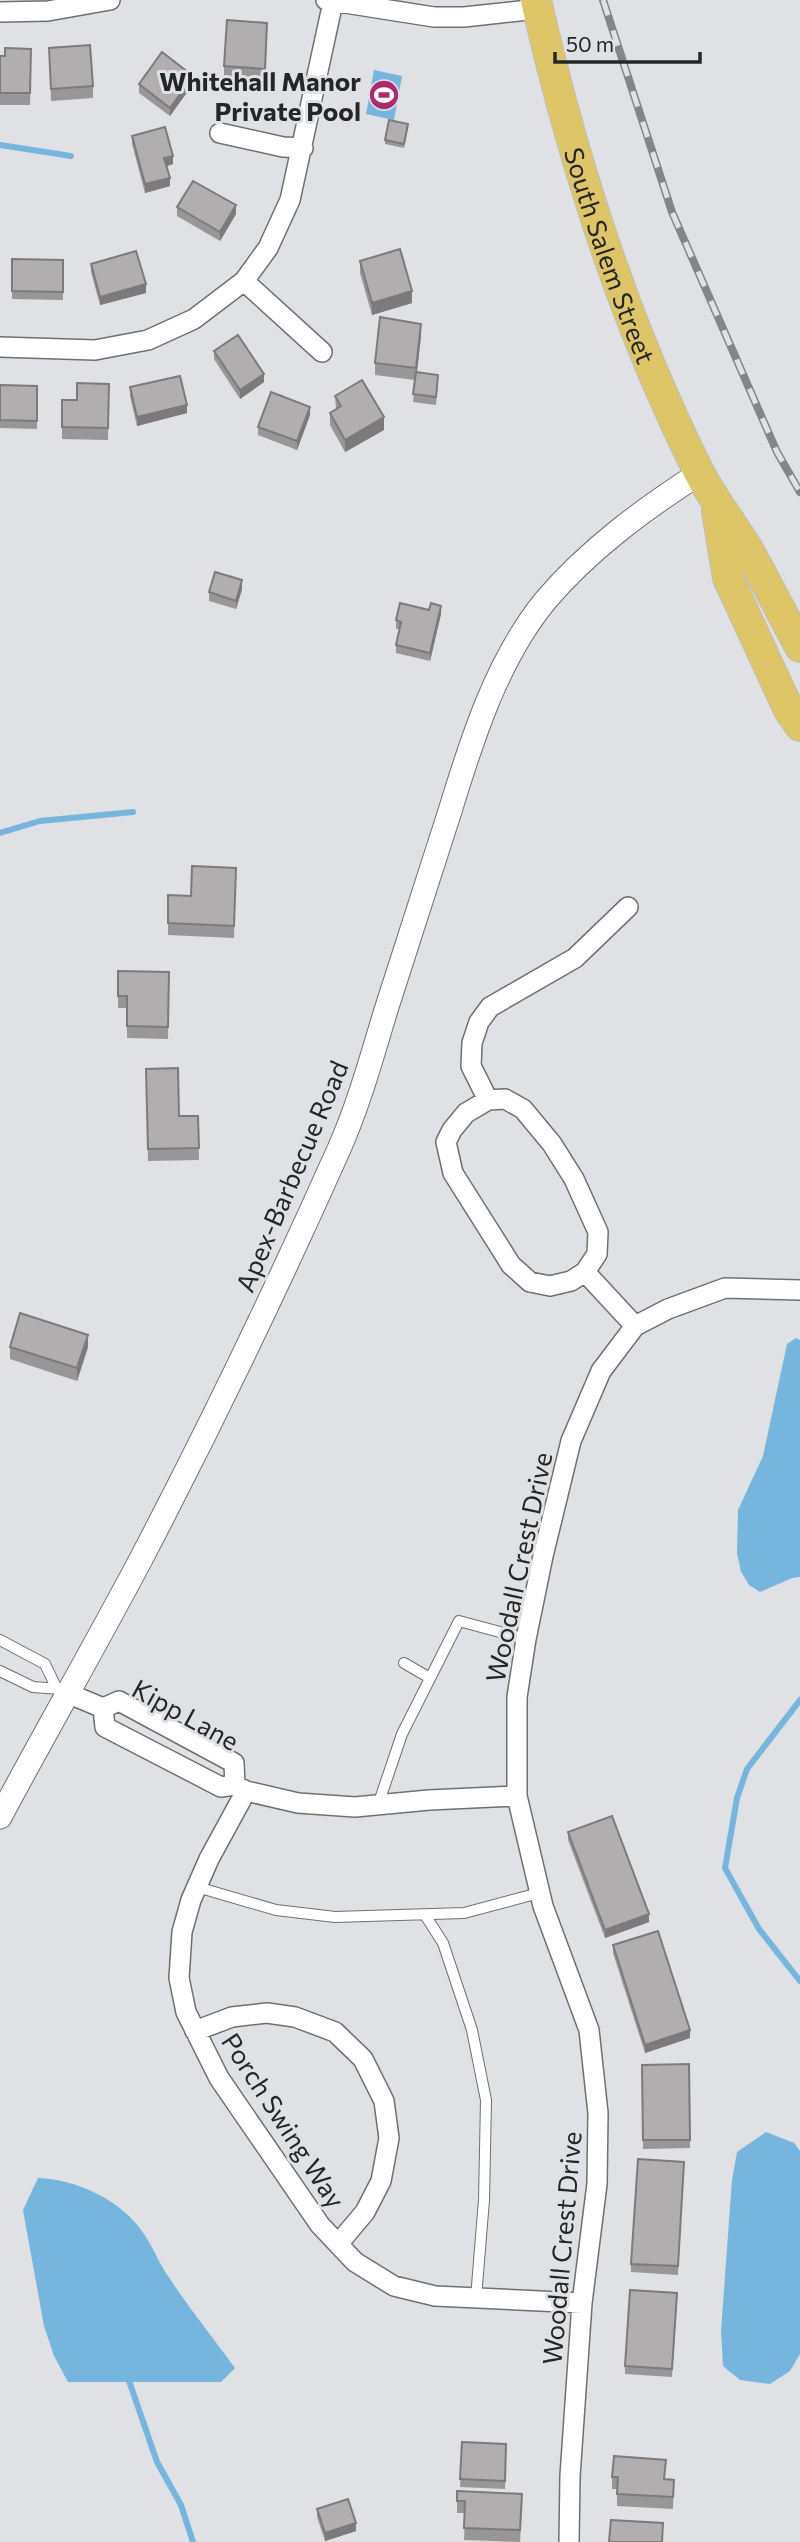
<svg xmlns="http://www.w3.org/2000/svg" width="800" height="2542" font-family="Commissioner,sans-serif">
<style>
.water{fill:#76b5dd}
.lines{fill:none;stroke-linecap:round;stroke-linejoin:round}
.stream{stroke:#76b5dd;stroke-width:6}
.service-casing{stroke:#6e7072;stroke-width:12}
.minor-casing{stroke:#6e7072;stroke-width:22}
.tertiary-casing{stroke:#6e7072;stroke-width:25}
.primary-casing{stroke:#bebebe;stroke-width:32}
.service{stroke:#fff;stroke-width:10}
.minor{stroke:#fff;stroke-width:19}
.tertiary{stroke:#fff;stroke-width:23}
.primary{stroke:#dec567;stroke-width:30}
.rail-casing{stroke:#838587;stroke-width:8}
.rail{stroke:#dfe1e4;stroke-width:5;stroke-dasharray:16;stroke-linecap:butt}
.wall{fill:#989697}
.shaded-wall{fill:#7c7a7b}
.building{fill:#b1aeb0;stroke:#7c7a7b;stroke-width:2}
.labels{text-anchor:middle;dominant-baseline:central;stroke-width:6;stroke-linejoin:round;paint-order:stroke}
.poi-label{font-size:26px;font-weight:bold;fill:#252627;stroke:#dfe1e4;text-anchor:end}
.street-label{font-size:26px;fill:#252627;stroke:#dfe1e4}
</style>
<rect width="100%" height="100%" fill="#dfe1e4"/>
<path class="water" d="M374 70 402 76 394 120 366 114Z
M796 1338 800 1340V1577L792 1578 760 1592 749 1585 741 1572 737 1553 738 1510 763 1456 787 1344Z
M766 2132 794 2143 800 2151V2354L790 2371 770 2384 740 2380 723 2366 721 2331 732 2180 737 2152Z
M38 2178C76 2179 123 2201 144 2234 153 2247 159 2263 168 2276 189 2308 213 2338 235 2368L221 2382H68L54 2356 44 2326 23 2210Z"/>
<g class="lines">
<path class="stream" d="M0 145 71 156
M0 833 40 821 133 812
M800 1700 747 1769 737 1798 725 1868 759 1929 800 1981
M127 2375 157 2462 181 2505 193 2542"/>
<g class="service-casing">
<path id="service" d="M0 1640 45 1664 56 1687
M404 1663 430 1678
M0 1671 33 1687 60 1689
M378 1805 402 1734 459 1621 526 1639
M197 1887 276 1910 335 1917 464 1913 539 1893
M425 1915 443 1943 472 2030 486 2100 484 2200 476 2298"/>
</g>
<g class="minor-casing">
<path id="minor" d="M326 0 434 17H464L538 9
M0 12 48 11 110 0
M220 133 283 147 303 148
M244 281 322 352
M0 347 95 350 148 340 194 319 244 281 268 248 290 200 333 2
M505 1099 523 1109 552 1144 574 1179 598 1232 597 1254 585 1272 571 1281 550 1286 530 1282 511 1265 453 1173 446 1142 452 1130 466 1113 488 1100Z
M488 1100 471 1066 472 1043 479 1022 490 1007 575 958 628 907
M585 1272 635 1326
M67 1693 103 1708
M103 1708 119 1701 234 1763 235 1785
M103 1708 105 1727 221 1787 235 1785
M235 1785 246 1791 209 1859 191 1900 182 1932 179 1978 186 2012 219 2078 320 2225 355 2262 394 2286 435 2296 582 2303
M246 1791 298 1803 355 1807 429 1800 517 1796
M195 2031 232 2017 267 2013 295 2017 335 2032 363 2059 384 2101 389 2138 381 2181 365 2212 338 2244
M569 2542 570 2476 582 2303 597 2184 598 2113 589 2030 543 1906 517 1796V1697L526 1639 543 1556 571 1441 601 1371 635 1326 668 1309 725 1288 800 1290"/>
</g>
<g class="tertiary-casing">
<path id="tertiary" d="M0 1817C46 1731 95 1646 141 1559 211 1425 277 1288 339 1149 359 1104 372 1056 386 1010 407 943 429 877 450 811 472 739 497 660 545 601 588 550 644 509 700 473"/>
</g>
<g class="primary-casing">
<g id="primary">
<path id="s1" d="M536 0C573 162 624 323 699 472 713 500 734 525 750 553 767 584 783 615 800 647"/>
<path d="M717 511 728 578 789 710 800 726"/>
</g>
</g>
<use href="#service" class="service"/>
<use href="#minor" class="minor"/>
<use href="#tertiary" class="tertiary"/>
<use href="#primary" class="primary"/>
<g class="rail-casing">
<path id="rail" d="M603 0 672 212 777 452 800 492"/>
</g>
<use href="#rail" class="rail"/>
</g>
<path class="wall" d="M267 35 265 81 224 79V66Z
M49 48 93 86V98L51 101Z
M31 49 30 105H0V56H5Z
M139 84H193L170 116 139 93Z
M408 128 404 148 385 144V140Z
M132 136 173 164 167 166 170 186 145 193 132 144Z
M177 207 236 214 220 241 177 216Z
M12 259 63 260V300L12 299Z
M360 261 412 303 372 315 360 273Z
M91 264 146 293 100 305 91 272Z
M421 336 417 372 438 383 436 405 413 402 415 380 375 375V363Z
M214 351 264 382 240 399 214 359Z
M109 384 108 440 62 439V400H77Z
M0 385 37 386V429L0 428Z
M130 387 187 413 137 426 130 396Z
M335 396 384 430 345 452 330 425V413L336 409Z
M310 415 297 450 258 435V427Z
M242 589 236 609 209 601V592Z
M429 610 441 614 430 661 396 653V645L399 629H396V620Z
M236 868 234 938 168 935V895L191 896Z
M118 971 169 972 168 1039 127 1038V1008H118Z
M146 1069 179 1116H198L199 1160 148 1161Z
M10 1347H88L77 1381 10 1359Z
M568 1832 649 1922 605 1938 568 1840Z
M613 1945 690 2038 645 2053 613 1953Z
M689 2064 690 2148 643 2149 642 2065Z
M684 2162 678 2275 631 2272V2264Z
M677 2301 672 2377 625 2374V2366Z
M462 2442 506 2444 505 2489 460 2487Z
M612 2477 674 2480 673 2509 617 2506V2489H612Z
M457 2491 522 2506 520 2542 464 2540 465 2513H457Z
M317 2509 356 2531 325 2541 317 2517Z"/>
<path class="shaded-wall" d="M193 76V84L170 116V108Z
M173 156V164L164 167V158Z
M170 178V186L145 193V184Z
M236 205V214L220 241V232Z
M146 284V293L100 305V297Z
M412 291V303L372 315V303Z
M421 324V336L416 380V368Z
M264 374V382L240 399V390Z
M187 405V413L137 426V417Z
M310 407V415L297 450V441Z
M384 417V430L345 452V440Z
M242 580V589L236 609V601Z
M441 606V614L430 661V653Z
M88 1335V1347L77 1381V1368Z
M649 1914V1922L605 1938V1930Z
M690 2030V2038L645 2053V2045Z
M356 2523V2531L325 2541V2533Z"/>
<path class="building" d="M227 20 267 23 265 69 224 66Z
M90 45 93 86 51 89 49 48Z
M5 48 31 49 30 93H0V56H5Z
M162 52 193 76 170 108 139 84Z
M389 120 408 124 404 144 385 140Z
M165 127 173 156 164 158 170 178 145 184 132 136Z
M193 181 236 205 220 232 177 207Z
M400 249 412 291 372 303 360 261Z
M136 251 146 284 100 297 91 264Z
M12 259 63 260V292L12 291Z
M380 317 421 324 416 368 375 363Z
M238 335 264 374 240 390 214 351Z
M416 372 438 375 436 397 413 394Z
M180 376 187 405 137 417 130 387Z
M362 380 384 417 345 440 330 413 341 406 335 396Z
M77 383 109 384 108 428 62 427V400H77Z
M0 385 37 386V421L0 420Z
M271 392 310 407 297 441 258 427Z
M215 572 242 580 236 601 209 592Z
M400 603 429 610 431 603 441 606 430 653 396 645 401 622 396 620Z
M192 866 236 868 234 926 168 923V895L191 896Z
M118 971 169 972 168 1027 127 1026V996H118Z
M178 1068 179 1116H198L199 1148 148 1149 146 1069Z
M20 1313 88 1335 77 1368 10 1347Z
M612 1816 649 1914 605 1930 568 1832Z
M658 1931 690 2030 645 2045 613 1945Z
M689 2064 690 2140H643L642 2065Z
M638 2159 684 2162 678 2266 631 2264Z
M630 2290 677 2293 672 2369 625 2366Z
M462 2442 506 2444 505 2481 460 2479Z
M614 2456 666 2460 664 2479 674 2480 673 2497 617 2494 618 2477H612Z
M457 2491 522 2494 520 2530 464 2528 465 2501H457Z
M348 2499 356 2523 325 2533 317 2509Z
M611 2520 663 2523 662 2542H609Z"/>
<defs>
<g id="stadium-disc" transform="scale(1.575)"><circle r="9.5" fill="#af296f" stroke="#dfe1e4"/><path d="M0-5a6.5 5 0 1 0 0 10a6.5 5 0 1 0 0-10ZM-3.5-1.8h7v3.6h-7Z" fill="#fff"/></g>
</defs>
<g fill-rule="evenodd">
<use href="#stadium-disc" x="384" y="95"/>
</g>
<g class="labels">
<g class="poi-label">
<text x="361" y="80">Whitehall Manor<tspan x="361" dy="30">Private Pool</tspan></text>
</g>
<g class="street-label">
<text stroke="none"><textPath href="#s1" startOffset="266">South Salem Street</textPath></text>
<text transform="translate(291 1176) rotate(-67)">Apex-Barbecue Road</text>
<text transform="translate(518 1567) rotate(-78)">Woodall Crest Drive</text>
<text transform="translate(186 1714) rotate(29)">Kipp Lane</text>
<text transform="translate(284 2120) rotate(57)">Porch Swing Way</text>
<text transform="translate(561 2248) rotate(-85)">Woodall Crest Drive</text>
</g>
</g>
<path d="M555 52v10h145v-10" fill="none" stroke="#252627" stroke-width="3.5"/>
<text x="566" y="52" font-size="21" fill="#252627" stroke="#dfe1e4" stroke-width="5" paint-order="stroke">50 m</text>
</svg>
